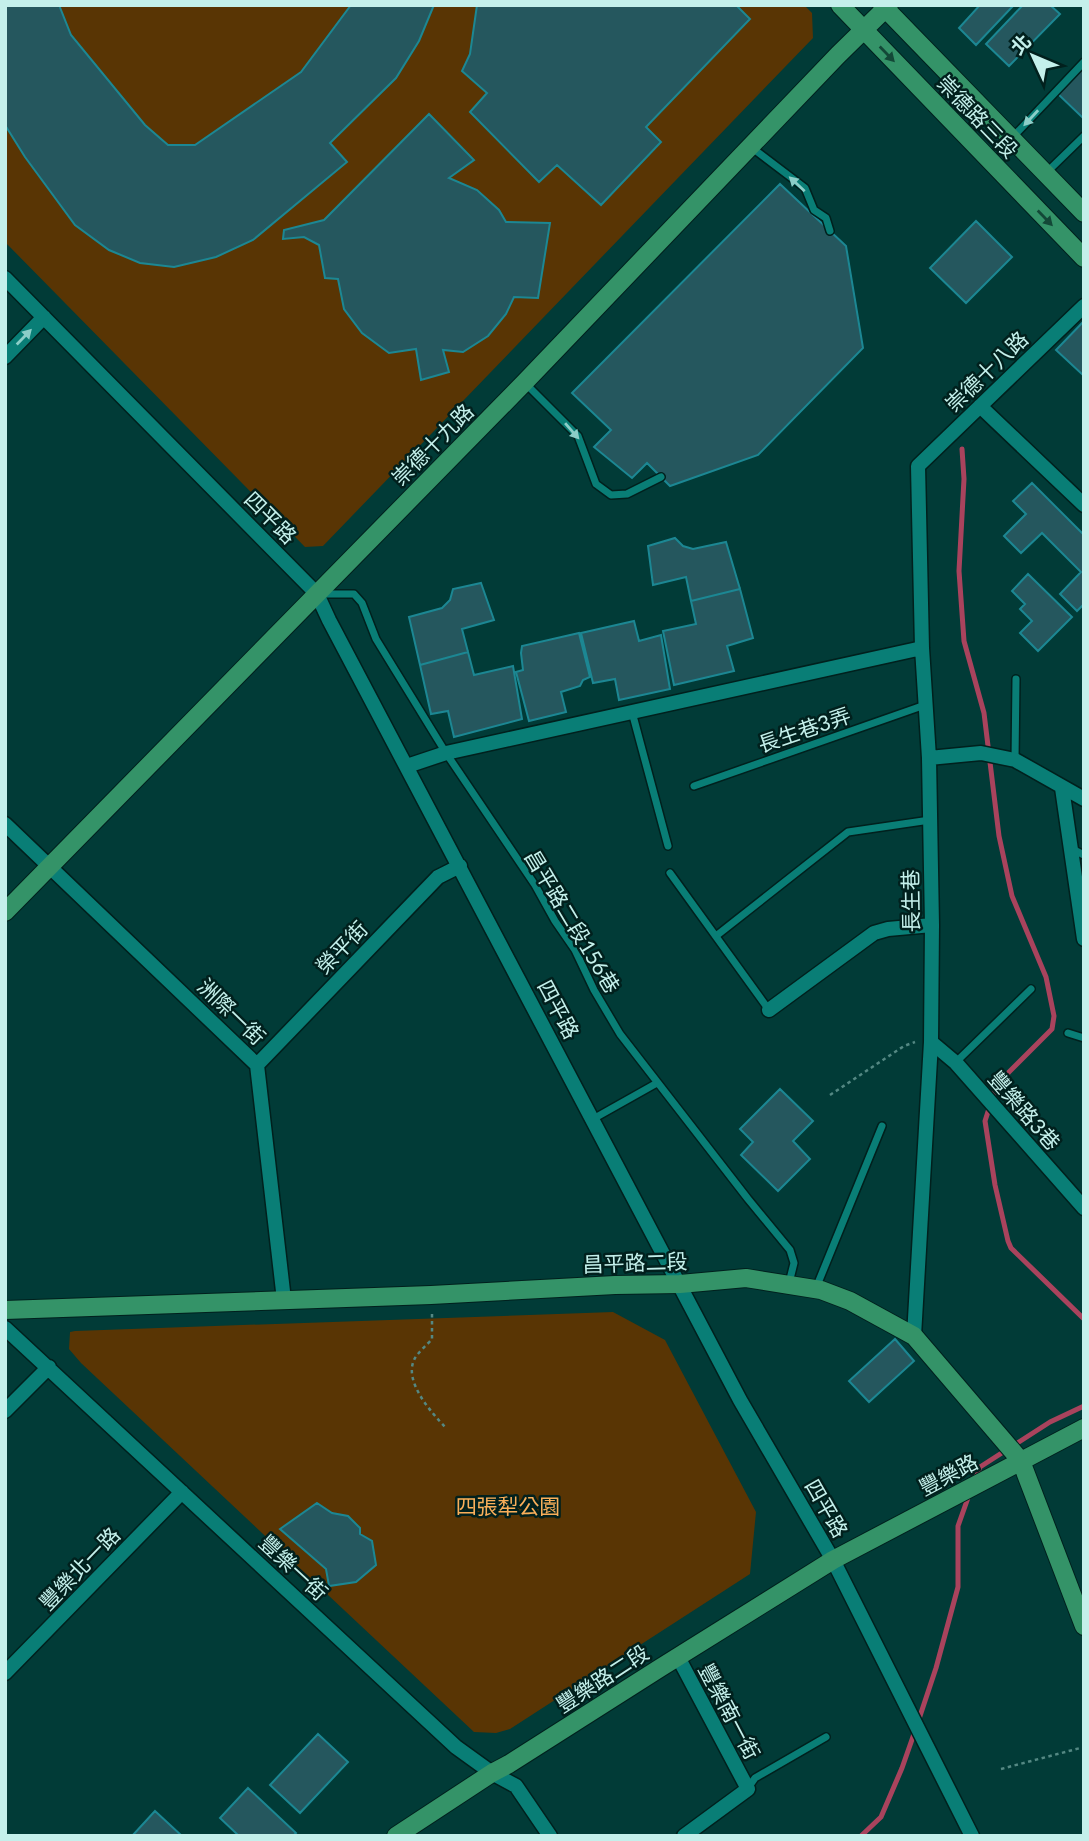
<svg xmlns="http://www.w3.org/2000/svg" width="1089" height="1841" font-family="Lato,'Noto Sans TC',sans-serif">
<style>
.green{fill:#593504}
.lines{fill:none;stroke-linecap:round;stroke-linejoin:round}
.stream{stroke:#a9435d;stroke-width:5}
.building{fill:#25575e;stroke:#1c8793;stroke-width:2}
.lane-casing{stroke:#01201d;stroke-width:10}
.street-casing{stroke:#01201d;stroke-width:17}
.secondary-casing{stroke:#01201d;stroke-width:20}
.path{stroke:#548883;stroke-width:2.5;stroke-dasharray:3.5 3.5;stroke-linecap:butt}
.lane{stroke:#097e76;stroke-width:7}
.street{stroke:#097e76;stroke-width:14}
.secondary{stroke:#349368;stroke-width:18}
.oneway{fill:#134837}
.oneway2{fill:#8ccec8}
.labels{text-anchor:middle;dominant-baseline:central;stroke-width:5;stroke-linejoin:round;paint-order:stroke}
.street-label{font-size:21px;fill:#c4f0eb;stroke:#01201d}
.park-label{font-size:21px;fill:#faaf5a;stroke:#01201d}
</style>
<rect width="100%" height="100%" fill="#013b37"/>
<path class="green" d="M5 5H804L812 13 813 38 323 546 305 547 5 242Z
M613 1312 665 1340 756 1512 750 1574 510 1729 496 1733 474 1732 81 1363 69 1349 70 1332 75 1331Z"/>
<g class="lines">
<path class="stream" d="M962 449 964 479 959 571 964 641 984 713 999 836 1012 896 1046 977 1054 1016 1052 1029 1009 1072 995 1090 985 1121 995 1185 1008 1241 1011 1248 1084 1319
M975 1479 980 1467 1050 1422 1084 1406
M918 1722 936 1668 958 1587V1526L969 1495
M861 1836 881 1817 902 1768 915 1731"/>
</g>
<path class="building" d="M5 5H59L71 35 145 125 168 145H195L301 72 351 5H434L419 41 396 78 330 143 347 162 253 240 216 257 174 267 140 263 109 250 75 225 25 157 5 125Z
M477 5H736L750 19 646 127 661 142 601 205 557 165 539 182 470 112 487 93 462 71 470 54Z
M980 5H1014L976 45 959 28Z
M1023 5H1050L1060 14 1009 66 986 44Z
M1084 67V119L1058 94Z
M429 114 474 160 449 178 477 190 499 210 506 222 550 223 538 298 514 297 506 314 488 336 463 352 443 350 449 372 421 380 416 349 389 353 362 333 344 309 338 279 325 278 319 245 304 237 283 239 284 230 324 220Z
M780 184 846 246 863 348 758 455 670 486 647 463 632 478 594 447 611 430 572 393Z
M976 221 1012 257 966 303 930 268Z
M1084 321V376L1056 350Z
M1032 483 1084 535V604L1077 611 1060 594 1081 572 1042 533 1021 553 1004 536 1026 514 1013 501Z
M675 538 683 546 693 549 726 542 740 589 691 601 686 577 653 585 648 546Z
M1028 574 1072 617 1038 651 1020 633 1032 621 1020 609 1025 604 1012 591Z
M481 583 494 620 462 629 468 652 420 665 409 617 442 608 450 600 453 589Z
M740 589 753 638 727 646 734 671 674 685 663 631 696 624 691 601Z
M634 621 639 641 661 635 670 689 619 700 615 679 593 683 581 633Z
M579 633 590 677 583 680 580 686 561 692 566 712 529 721 516 672 523 670 521 653 522 646Z
M468 652 474 675 513 666 522 719 454 737 448 711 431 714 420 665Z
M780 1089 813 1121 793 1141 810 1159 778 1191 741 1155 753 1142 740 1129Z
M895 1339 914 1361 869 1402 849 1381Z
M317 1503 332 1513 348 1516 360 1528V1534L372 1541 376 1565 356 1582 329 1586 326 1569 280 1529Z
M318 1734 348 1762 300 1813 270 1785Z
M248 1788 296 1833 293 1836H239L220 1818Z
M155 1811 182 1836H132Z"/>
<g class="lines">
<g class="lane-casing">
<path id="lane" d="M1012 138 1084 62
M751 147 805 188 814 210 826 218 830 231
M1046 173 1084 136
M525 383 578 436 596 484 611 495 627 494 661 477
M322 594H354L362 603 376 639 446 753 535 885 555 921 575 950 594 990 620 1034 748 1199 790 1250 794 1263 789 1283
M632 712 668 846
M1015 760 1016 679
M694 786 925 705
M1070 848 1084 855
M670 873 769 1010
M716 936 848 832 930 820
M1068 1033 1084 1038
M956 1062 1031 989
M593 1119 657 1083
M816 1288 882 1126
M748 1788 755 1778 826 1737"/>
</g>
<g class="street-casing">
<path id="street" d="M5 278 317 594 329 620 740 1400 833 1560 972 1836
M5 357 44 317
M980 406 1084 505
M929 758 981 753 1015 760 1084 799
M407 766 446 753 922 648
M1062 788 1084 939
M5 824 257 1065 284 1300
M769 1010 874 933 888 929 932 925
M931 1042 956 1063 1084 1208
M257 1065 438 877 460 866
M5 1328 456 1747 492 1773 516 1786 550 1836
M914 1336 931 1042 932 925 929 758 922 648 918 466 1084 306
M5 1411 49 1367
M678 1657 748 1789 684 1836
M5 1673 182 1492"/>
</g>
<g class="secondary-casing">
<path id="secondary" d="M840 5 1084 258
M882 5 1084 213
M5 912 524 383 838 55 889 5
M5 1310 431 1295 615 1285 680 1284 746 1278 821 1290 850 1301 914 1336 1021 1461 1084 1626
M396 1836 492 1773 509 1764 660 1668 833 1560 1084 1428"/>
</g>
<path class="path" d="M830 1095 904 1046 915 1042
M432 1314V1339C427 1345 417 1353 414 1360 404 1382 431 1412 445 1427
M1001 1769 1084 1747"/>
<use href="#lane" class="lane"/>
<use href="#street" class="street"/>
<use href="#secondary" class="secondary"/>
</g>
<defs><path id="oneway-solid" d="M-6-.8H1V-3.2L6.5 0L1 3.2V.8H-6Z" transform="scale(1.75)"/></defs>
<g class="oneway">
<use href="#oneway-solid" transform="translate(887 54) rotate(46)"/>
<use href="#oneway-solid" transform="translate(1045 218) rotate(46)"/>
</g>
<g class="oneway2">
<use href="#oneway-solid" transform="translate(1031 118) rotate(133)"/>
<use href="#oneway-solid" transform="translate(797 184) rotate(-137)"/>
<use href="#oneway-solid" transform="translate(24 337) rotate(-46)"/>
<use href="#oneway-solid" transform="translate(572 431) rotate(49)"/>
</g>
<g class="labels">
<g class="street-label">
<text transform="translate(978 116) rotate(46)">崇德路三段</text>
<text transform="translate(986 371) rotate(-44)">崇德十八路</text>
<text transform="translate(432 444) rotate(-45)">崇德十九路</text>
<text transform="translate(271 517) rotate(45)">四平路</text>
<text transform="translate(804 729) rotate(-19)">長生巷3弄</text>
<text transform="translate(910 901) rotate(-91)">長生巷</text>
<text transform="translate(573 921) rotate(59)">昌平路二段156巷</text>
<text transform="translate(341 947) rotate(-46)">榮平街</text>
<text transform="translate(559 1009) rotate(62)">四平路</text>
<text transform="translate(232 1011) rotate(44)">洲際一街</text>
<text transform="translate(1025 1110) rotate(49)">豐樂路3巷</text>
<text transform="translate(635 1262) rotate(-2)">昌平路二段</text>
<text transform="translate(948 1474) rotate(-28)">豐樂路</text>
<text transform="translate(827 1508) rotate(60)">四平路</text>
<text transform="translate(294 1567) rotate(43)">豐樂一街</text>
<text transform="translate(79 1568) rotate(-46)">豐樂北一路</text>
<text transform="translate(602 1678) rotate(-33)">豐樂路二段</text>
<text transform="translate(730 1711) rotate(62)">豐樂南一街</text>
</g>
<g class="park-label">
<text x="508" y="1505">四張犁公園</text>
</g>
</g>
<rect width="1089" height="1841" fill="none" stroke="#c4f0eb" stroke-width="14"/>
<g transform="translate(1033 56) rotate(314)" stroke="#01201d" stroke-width="5" paint-order="stroke">
<path d="M0-5L12 26L0 18L-12 26Z" fill="#c4f0eb"/>
<text y="-10" font-size="19" font-weight="bold" text-anchor="middle" fill="#c4f0eb">北</text>
</g>
</svg>
